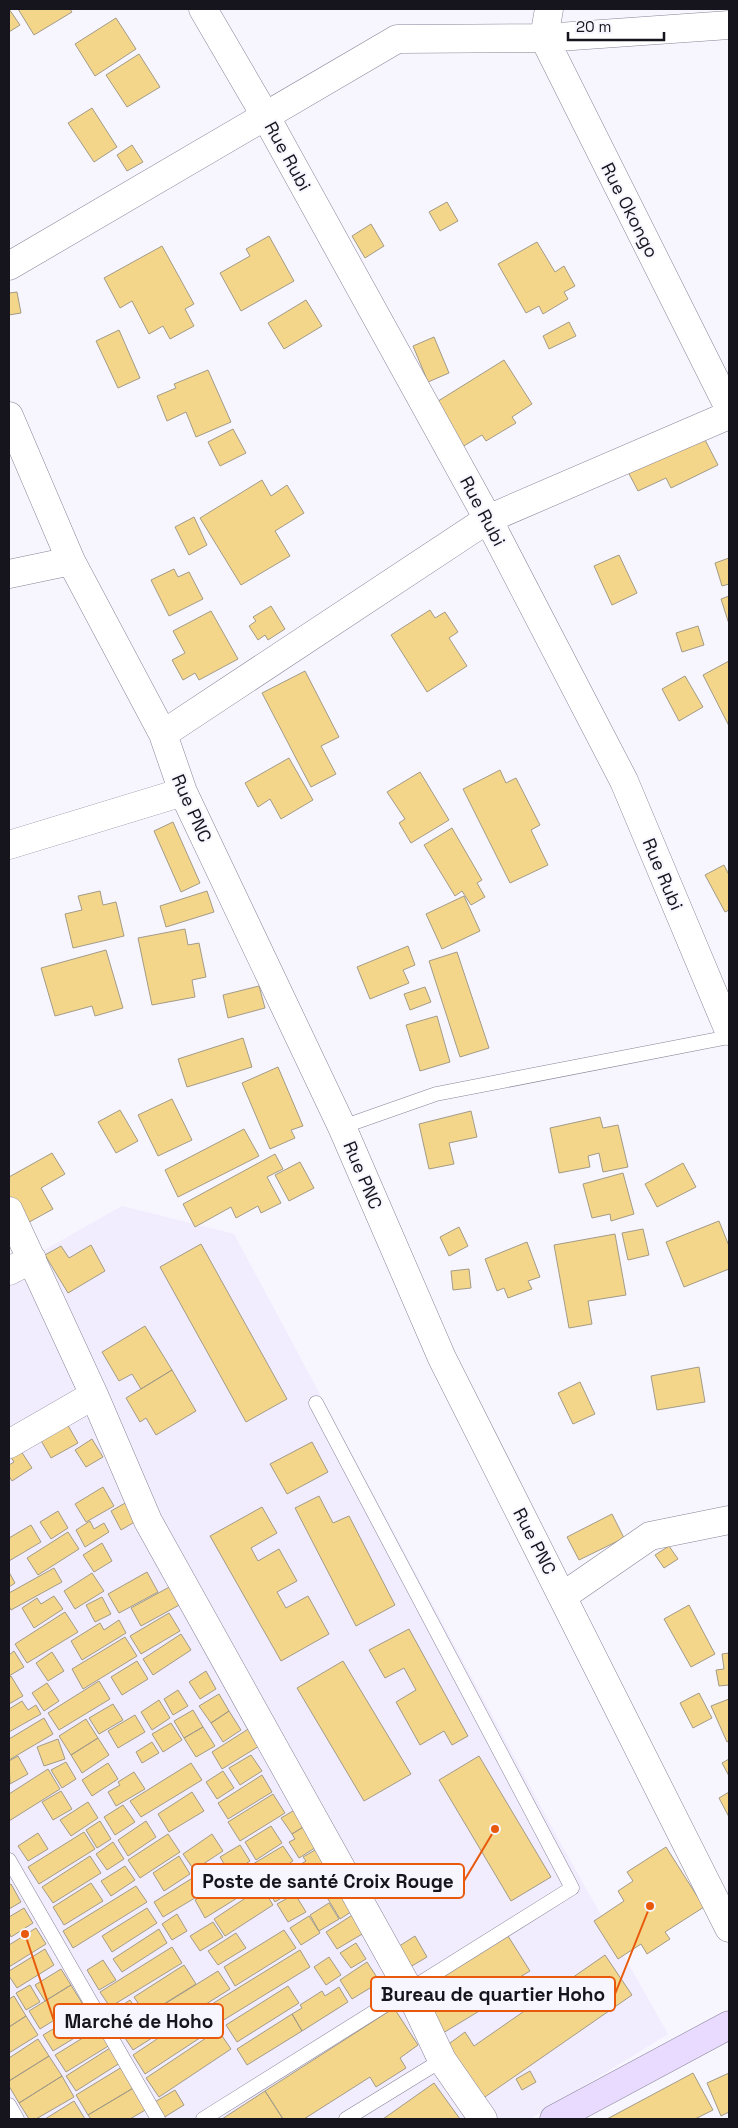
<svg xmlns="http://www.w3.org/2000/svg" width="738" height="2128" font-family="'Space Grotesk',sans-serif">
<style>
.built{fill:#f1ecfe}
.building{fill:#f3d68a;stroke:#a39b87}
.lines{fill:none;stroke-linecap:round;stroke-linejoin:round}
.lane-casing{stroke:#898498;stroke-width:15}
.street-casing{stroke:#898498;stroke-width:29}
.secondary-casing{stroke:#898498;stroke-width:29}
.lane{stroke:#fff;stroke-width:14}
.street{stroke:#fff;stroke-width:28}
.secondary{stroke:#e8dbff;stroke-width:28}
.labels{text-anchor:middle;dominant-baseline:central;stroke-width:4;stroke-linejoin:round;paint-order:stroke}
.street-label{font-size:18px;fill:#16141c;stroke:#f7f5fe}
.leader{fill:none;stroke:#e8590c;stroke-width:2}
.callout-dot{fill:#e8590c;stroke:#f7f5fe;stroke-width:2}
.callout{fill:#f7f5fe;stroke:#e8590c;stroke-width:2}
.callout-label{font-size:19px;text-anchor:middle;font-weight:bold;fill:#16141c}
</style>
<rect width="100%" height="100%" fill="#f7f5fe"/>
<path class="built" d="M122 1206 234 1234 561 1844 668 2034 530 2119H9V1270Z"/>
<path class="building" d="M9 9 20 25 9 32Z
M18 9H70L72 12 34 35Z
M116 18 136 49 95 76 75 44Z
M139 54 160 87 127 107 106 75Z
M92 108 117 147 94 162 68 123Z
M132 145 143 162 127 171 117 155Z
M447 202 458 221 440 231 429 212Z
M371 224 384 246 365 258 352 236Z
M269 236 294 281 241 311 220 273 250 256 246 249Z
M537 242 555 272 564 266 575 286 564 292 568 299 543 314 539 306 526 313 498 264Z
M162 246 194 304 185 309 194 326 170 339 163 326 149 334 132 301 120 308 104 278Z
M17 292 21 313 9 315V293Z
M306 300 322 326 284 349 268 323Z
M569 322 576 336 549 349 543 336Z
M119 330 140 378 118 388 96 341Z
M434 337 449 373 428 382 413 346Z
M504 360 532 404 512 417 516 423 486 441 482 435 462 447 435 403Z
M208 370 231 422 196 437 186 412 167 421 157 396 176 388 174 384Z
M233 429 246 453 220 466 208 442Z
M702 434 718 465 671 488 666 478 638 491 627 470Z
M262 480 271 496 287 485 304 513 275 531 290 556 241 585 200 518Z
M194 517 207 545 189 555 175 527Z
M619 555 637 593 612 605 594 566Z
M729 558V584L722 586 715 563Z
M174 569 178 577 189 572 203 599 169 616 151 580Z
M729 596V624L721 599Z
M271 606 285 629 268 640 265 635 258 640 249 626 256 621 253 617Z
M430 610 435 618 445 612 458 632 449 638 467 666 427 692 391 635Z
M211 611 238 659 199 680 195 673 183 680 172 660 185 653 173 631Z
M698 626 704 645 682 652 676 633Z
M729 661V726L703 675Z
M305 671 339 737 321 746 336 774 311 787 262 693Z
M685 676 703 707 679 721 662 689Z
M289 758 313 800 281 819 270 799 258 807 245 783Z
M500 770 506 783 516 778 540 825 531 830 548 865 510 883 463 789Z
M420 772 449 820 411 843 399 823 405 819 387 792Z
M173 822 200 883 181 892 154 831Z
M452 828 482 880 477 883 485 897 471 905 462 891 455 896 424 845Z
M724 865 729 875V910L725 912 705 875Z
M100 891 103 905 116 902 124 936 73 948 65 914 82 910 78 896Z
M207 891 214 912 166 927 160 906Z
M464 896 480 931 442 949 426 914Z
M185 929 188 945 199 943 206 977 192 980 195 997 152 1005 138 938Z
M408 946 415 965 403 970 409 983 370 999 357 967Z
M106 950 123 1008 95 1016 92 1006 55 1016 41 968Z
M457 952 489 1048 460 1057 429 961Z
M259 986 265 1008 228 1018 223 995Z
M425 987 431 1002 410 1010 404 994Z
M437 1016 450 1062 420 1071 406 1025Z
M243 1038 252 1067 187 1087 178 1059Z
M278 1067 303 1126 291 1130 295 1138 270 1149 242 1083Z
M172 1099 192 1140 158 1156 138 1115Z
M120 1110 138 1141 116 1153 98 1122Z
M471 1111 477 1137 449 1143 454 1164 429 1169 419 1124Z
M600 1117 603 1128 618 1125 628 1167 603 1172 599 1153 588 1156 590 1167 559 1173 550 1128Z
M244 1129 259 1156 178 1197 165 1170Z
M52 1153 65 1174 41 1188 53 1209 22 1226 9 1202V1177Z
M275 1154 283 1169 267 1177 281 1203 261 1213 258 1206 236 1218 231 1207 195 1227 183 1204Z
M300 1162 314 1188 289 1201 275 1175Z
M683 1163 696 1187 657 1207 645 1184Z
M623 1173 634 1214 611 1221 610 1214 592 1218 583 1184Z
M719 1221 729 1246V1269L684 1287 666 1242Z
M459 1227 468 1246 449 1256 440 1237Z
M643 1229 649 1255 628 1260 622 1233Z
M615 1234 626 1295 588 1301 592 1324 569 1328 554 1245Z
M527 1242 540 1277 528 1281 532 1289 508 1298 504 1288 497 1291 485 1259Z
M201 1244 287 1399 246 1422 160 1267Z
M91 1245 105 1271 68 1293 45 1255 61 1246 69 1258Z
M469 1269 471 1288 453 1290 451 1271Z
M145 1326 172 1370 141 1389 132 1374 119 1381 102 1352Z
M699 1367 705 1402 657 1410 651 1376Z
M172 1370 196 1411 156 1435 146 1418 140 1422 126 1398Z
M580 1382 595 1414 573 1424 558 1393Z
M66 1422 78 1443 51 1458 39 1437Z
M92 1439 103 1457 86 1467 75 1450Z
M312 1442 328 1472 287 1494 270 1464Z
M19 1448 32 1468 12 1481 9 1476V1465L14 1462 9 1454Z
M103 1487 114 1506 86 1522 75 1504Z
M319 1496 333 1523 349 1516 395 1605 356 1626 295 1508Z
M127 1502 138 1520 121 1530 111 1511Z
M262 1507 277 1533 251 1548 258 1561 279 1549 297 1581 277 1592 286 1608 308 1596 329 1634 281 1661 210 1536Z
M58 1511 68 1528 51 1539 40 1522Z
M612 1514 624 1538 579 1560 567 1537Z
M90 1521 94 1529 104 1523 109 1532 85 1547 76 1530Z
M31 1525 41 1542 9 1561V1538Z
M68 1532 79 1549 38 1575 27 1558Z
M102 1543 112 1561 94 1572 83 1555Z
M669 1546 678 1559 664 1568 655 1555Z
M54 1568 62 1582 11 1610 9 1606V1593Z
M9 1572 15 1583 9 1587Z
M147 1572 158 1592 119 1613 108 1594Z
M92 1573 104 1591 75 1609 64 1591Z
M173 1585 183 1603 141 1626 131 1608Z
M54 1596 63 1609 34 1628 22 1608 37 1598 41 1604Z
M102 1597 111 1614 95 1622 86 1605Z
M689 1605 715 1654 691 1667 664 1619Z
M65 1612 78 1632 27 1663 15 1644Z
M169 1613 180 1631 141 1654 130 1636Z
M119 1620 126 1633 82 1660 71 1641 100 1623 104 1630Z
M409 1629 468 1736 452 1745 444 1731 420 1745 396 1702 416 1690 404 1668 385 1678 369 1650Z
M181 1634 191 1650 153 1675 143 1659Z
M125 1637 137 1656 83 1689 72 1669Z
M14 1651 24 1667 9 1676V1655Z
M52 1652 64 1671 48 1681 36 1663Z
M729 1653V1685L719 1686 716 1670 724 1669 722 1654Z
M137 1661 148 1679 122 1695 111 1677Z
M343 1661 411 1774 364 1801 297 1688Z
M206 1671 216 1689 200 1699 189 1682Z
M11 1676 23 1696 9 1704V1678Z
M99 1681 110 1699 59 1730 48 1713Z
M47 1683 59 1701 44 1711 32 1693Z
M178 1690 188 1706 173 1715 164 1699Z
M699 1693 712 1718 693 1728 680 1703Z
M219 1694 229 1711 211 1723 199 1706Z
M729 1699V1741L727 1742 711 1706Z
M159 1700 170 1718 152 1730 141 1712Z
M22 1701 28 1710 36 1705 41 1714 9 1732V1709Z
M113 1704 123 1720 99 1734 89 1718Z
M193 1710 203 1727 184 1738 174 1721Z
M229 1711 241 1730 223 1742 211 1723Z
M135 1715 145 1732 118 1748 108 1731Z
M44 1718 53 1734 9 1760V1739Z
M86 1719 98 1738 71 1755 59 1736Z
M171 1723 182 1740 163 1752 152 1734Z
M253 1726 264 1743 222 1769 212 1752Z
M203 1727 215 1746 196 1757 184 1738Z
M98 1738 109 1755 82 1773 71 1755Z
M58 1739 65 1759 44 1766 37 1747Z
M152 1742 159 1753 142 1763 136 1752Z
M251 1755 262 1771 240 1785 229 1768Z
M18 1756 28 1774 10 1784 9 1761Z
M479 1756 551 1877 511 1901 439 1780Z
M729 1759V1776L722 1763Z
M66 1762 76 1779 62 1788 51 1770Z
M108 1763 118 1779 92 1796 82 1780Z
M191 1763 202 1780 141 1817 130 1801Z
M48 1769 60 1789 9 1821V1794Z
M223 1771 234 1788 217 1799 206 1782Z
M134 1772 145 1789 116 1806 108 1792 120 1785 118 1782Z
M262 1775 272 1792 228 1819 218 1803Z
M61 1791 72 1809 53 1820 42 1802Z
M192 1792 204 1811 169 1832 158 1814Z
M729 1792V1817L719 1798Z
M273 1794 285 1813 240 1841 228 1822Z
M88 1802 98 1818 71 1836 60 1820Z
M123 1805 135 1822 115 1835 104 1817Z
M298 1808 308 1824 292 1834 281 1818Z
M100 1821 111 1839 97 1848 86 1830Z
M146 1821 156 1837 128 1856 118 1840Z
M308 1824 321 1844 299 1858 289 1842 295 1839 292 1834Z
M271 1826 282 1843 256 1860 245 1842Z
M84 1832 95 1849 39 1884 28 1867Z
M38 1833 48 1849 28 1861 18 1846Z
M168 1834 180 1852 140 1878 128 1860Z
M212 1834 223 1851 194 1870 183 1854Z
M113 1842 124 1859 107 1870 96 1854Z
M240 1845 250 1861 230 1874 220 1857Z
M283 1846 293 1861 263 1880 253 1864Z
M322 1846 334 1865 275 1902 265 1885 306 1861 303 1857Z
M666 1847 704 1907 665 1932 670 1939 647 1954 641 1944 618 1959 594 1921 624 1901 618 1891 633 1881 627 1872Z
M90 1856 101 1873 53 1903 42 1887Z
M179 1856 190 1874 164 1891 153 1873Z
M215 1864 225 1880 163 1917 154 1902Z
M253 1865 263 1882 205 1918 195 1900Z
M125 1866 135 1880 111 1896 101 1881Z
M333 1869 357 1908 340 1919 316 1879Z
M91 1883 103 1901 64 1925 53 1907Z
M11 1884 21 1902 9 1909V1885Z
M136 1886 147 1902 73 1948 63 1931Z
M262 1887 273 1905 225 1936 214 1919Z
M295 1894 306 1912 288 1922 277 1904Z
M329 1903 339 1919 319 1931 310 1915Z
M24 1908 33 1923 11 1937 9 1932V1917Z
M147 1908 157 1923 112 1952 102 1936Z
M357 1912 369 1930 337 1949 326 1932Z
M177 1914 187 1931 172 1940 162 1924Z
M309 1916 320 1933 301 1945 290 1928Z
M213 1922 223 1937 200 1951 190 1936Z
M36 1928 46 1944 9 1967V1945Z
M159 1929 167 1943 122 1972 113 1959Z
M284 1930 296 1948 235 1986 224 1967Z
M236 1933 246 1948 218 1965 208 1951Z
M415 1936 427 1957 405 1970 393 1950Z
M508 1936 530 1971 505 1986 509 1993 443 2033 417 1991Z
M356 1943 366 1959 351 1968 340 1953Z
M172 1947 182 1963 110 2007 100 1992Z
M45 1949 54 1965 17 1988 9 1976V1971Z
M300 1950 310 1967 222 2021 212 2004Z
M605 1955 632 1995 482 2099 446 2046 465 2032 474 2046Z
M329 1957 341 1975 326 1985 314 1967Z
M103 1960 116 1980 99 1990 87 1970Z
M367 1962 380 1982 352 1999 340 1980Z
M184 1965 196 1984 146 2015 134 1997Z
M61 1969 71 1985 45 2001 35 1985Z
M218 1971 230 1989 133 2050 125 2038 133 2033 129 2026Z
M30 1985 40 2002 26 2010 16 1993Z
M71 1985 82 2003 40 2029 29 2011Z
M288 1986 299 2003 237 2042 226 2025Z
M339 1987 348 2002 302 2031 292 2014 302 2008 300 2005 322 1991 325 1996Z
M14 1996 26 2016 9 2027V1999Z
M130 2000 142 2019 123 2030 112 2012Z
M205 2007 218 2026 145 2074 133 2055Z
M394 2008 418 2045 400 2058 406 2068 376 2087 370 2077 304 2119H283L265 2091Z
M87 2009 96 2025 53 2051 43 2035Z
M292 2014 302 2031 247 2065 237 2049Z
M26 2016 38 2035 9 2053V2027Z
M99 2028 110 2045 66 2072 55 2055Z
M218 2030 231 2049 159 2097 146 2078Z
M38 2039 49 2056 9 2081V2058Z
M110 2048 120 2063 76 2091 66 2076Z
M49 2056 62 2076 19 2103 9 2086V2081Z
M122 2067 135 2087 88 2115 76 2095Z
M530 2071 536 2082 522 2090 516 2079Z
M693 2073 713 2110 695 2119H607Z
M729 2073V2112L721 2116 707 2083Z
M62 2076 74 2097 36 2119H29L19 2103Z
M434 2083 460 2119H383Z
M135 2087 147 2109 130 2119H91L88 2115Z
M175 2090 184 2105 163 2118 153 2103Z
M265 2091 283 2119H222Z
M74 2101 85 2119H45Z"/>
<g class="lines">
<g class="lane-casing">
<path id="lane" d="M342 1127 436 1094 729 1037
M9 1860 158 2119
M9 2105 17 2119
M203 2119 572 1888 316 1403
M346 2119 442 2060"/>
</g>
<g class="street-casing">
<path id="street" d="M203 9 266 117 488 519 624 781 729 1031
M549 9 544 38 729 408
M9 266 397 39 544 38 729 25
M9 416 71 561 163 734 183 792 342 1127 442 1358 729 1928
M9 574 71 561
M163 734 488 519 729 415
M9 845 183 792
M9 1211 94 1395 148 1521 409 1990 442 2060 483 2119
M9 1271 32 1259
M9 1444 94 1395
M563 1596 650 1536 729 1520"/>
</g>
<g class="secondary-casing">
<path id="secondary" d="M554 2119 729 2025"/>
</g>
<use href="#lane" class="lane"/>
<use href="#street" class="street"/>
<use href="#secondary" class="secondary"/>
</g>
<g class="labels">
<g class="street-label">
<text transform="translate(288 156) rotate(61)">Rue Rubi</text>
<text transform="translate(630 210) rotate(63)">Rue Okongo</text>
<text transform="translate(483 511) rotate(62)">Rue Rubi</text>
<text transform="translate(192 808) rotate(66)">Rue PNC</text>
<text transform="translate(663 874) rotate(67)">Rue Rubi</text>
<text transform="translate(363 1175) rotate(67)">Rue PNC</text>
<text transform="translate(535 1541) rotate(63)">Rue PNC</text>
</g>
</g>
<path class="leader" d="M495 1829L464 1881M650 1906L615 1994M25 1934L54 2021"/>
<g class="callout-dot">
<circle cx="495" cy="1829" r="5"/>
<circle cx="650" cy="1906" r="5"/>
<circle cx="25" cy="1934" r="5"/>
</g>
<g class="callout">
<rect x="192" y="1864" width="272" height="34" rx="5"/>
<rect x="371" y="1977" width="244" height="34" rx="5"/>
<rect x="54" y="2004" width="169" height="34" rx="5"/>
</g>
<g class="callout-label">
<text x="328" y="1888">Poste de santé Croix Rouge</text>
<text x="493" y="2001">Bureau de quartier Hoho</text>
<text x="139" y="2028">Marché de Hoho</text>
</g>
<rect width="738" height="2128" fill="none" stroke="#16141c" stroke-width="20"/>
<path d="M568 32v8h96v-8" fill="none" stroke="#16141c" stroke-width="2.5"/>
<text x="576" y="32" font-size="15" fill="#16141c" stroke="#f7f5fe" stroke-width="4" paint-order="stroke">20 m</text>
</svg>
